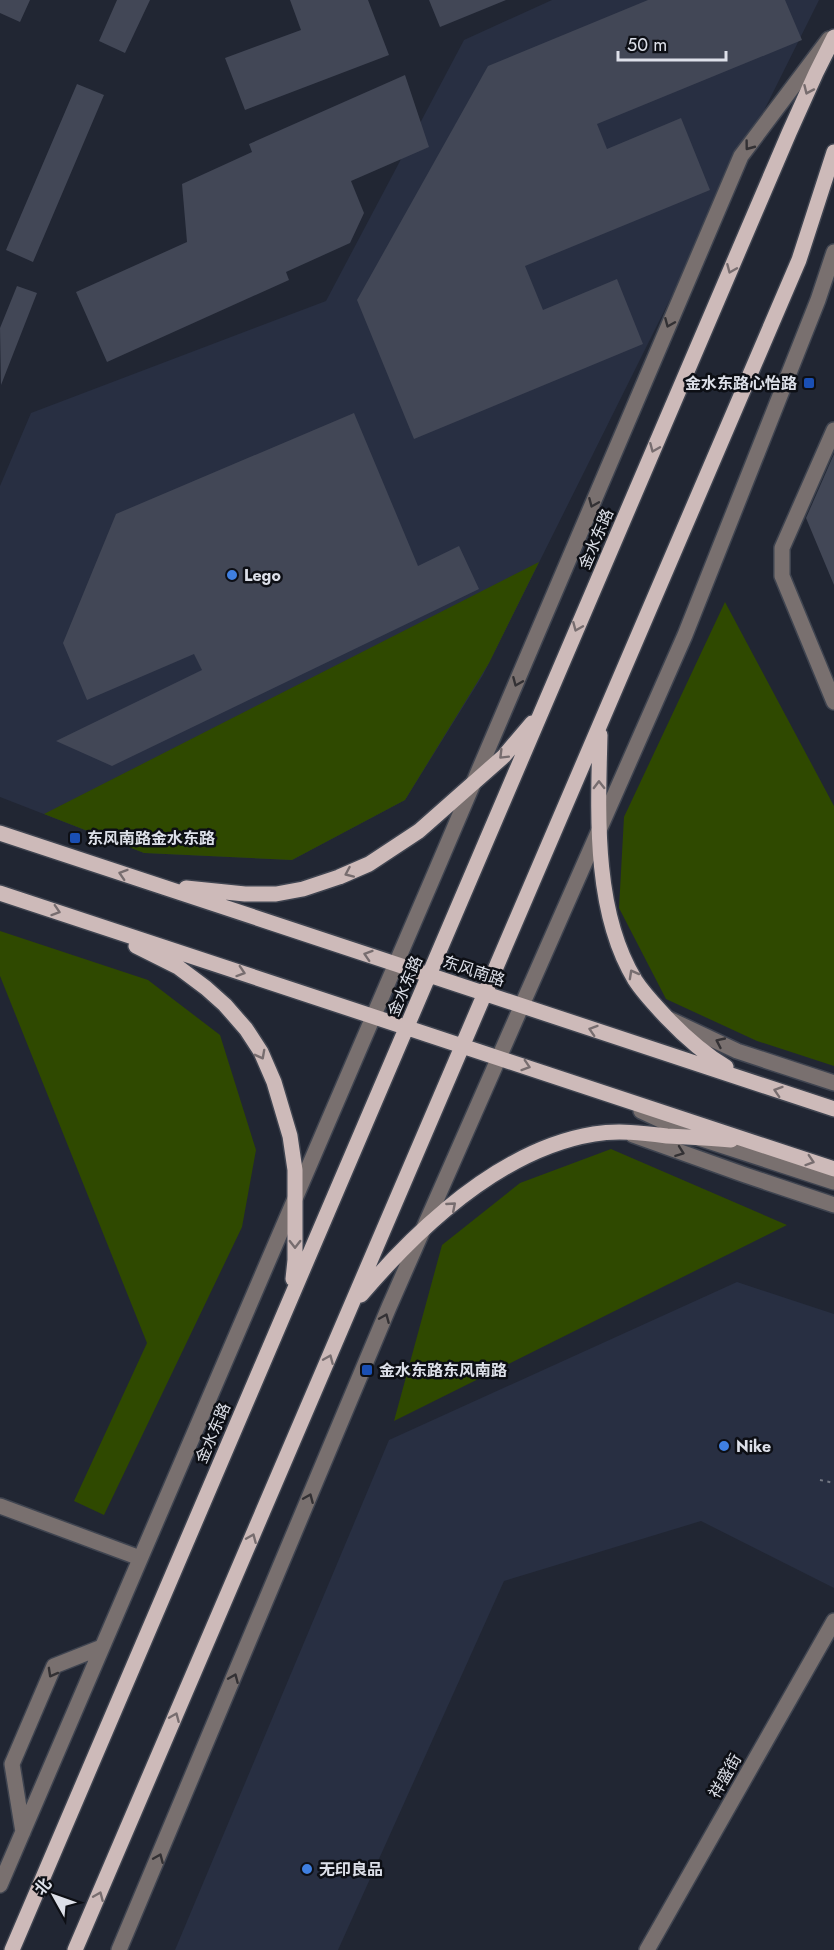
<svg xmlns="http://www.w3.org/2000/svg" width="834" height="1950" font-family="Jost,'Noto Sans SC',sans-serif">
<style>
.built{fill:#282f42}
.green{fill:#2f4900}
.building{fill:#424756}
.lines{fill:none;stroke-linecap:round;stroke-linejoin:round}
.minor-casing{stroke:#3f4450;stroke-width:18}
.major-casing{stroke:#3f4450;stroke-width:18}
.path{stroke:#747883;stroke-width:2;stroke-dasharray:3 4.5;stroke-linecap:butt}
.minor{stroke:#79706f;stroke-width:15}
.major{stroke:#cdbab9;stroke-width:15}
.oneway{stroke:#776d6f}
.oneway2{stroke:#333134}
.transit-dot{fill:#1a4fb4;stroke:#0d0f15;stroke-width:2}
.shop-dot{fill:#3f7fe0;stroke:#0d0f15;stroke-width:2}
.labels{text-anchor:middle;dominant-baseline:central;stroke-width:5;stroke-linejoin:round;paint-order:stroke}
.poi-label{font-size:16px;font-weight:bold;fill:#dde0e9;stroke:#0d0f15;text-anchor:start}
.street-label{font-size:16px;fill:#dde0e9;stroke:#0d0f15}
</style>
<rect width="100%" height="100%" fill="#212633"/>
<path class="built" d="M552 0H819L483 675 405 800 292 860 144 853 0 797V486L31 413 326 301 464 40Z
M737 1282 834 1314V1588L701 1521 504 1581 338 1950H175L389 1440Z"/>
<path class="green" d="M539 562 489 663 405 800 292 860 144 853 44 814Z
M725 602 834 806V1066L757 1041 666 999 619 908 624 817Z
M0 931 148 980 220 1035 256 1150 242 1227 104 1515 74 1501 147 1343 0 976Z
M611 1149 787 1225 394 1421 442 1245 520 1183Z"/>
<path class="building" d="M0 0H30L20 22 0 13Z
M117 0H150L125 53 99 41Z
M290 0H368L389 55 245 110 225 58 301 30Z
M429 0H506L440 27Z
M648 0H785L802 40 597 124 607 149 681 118 710 190 525 266 543 310 617 279 643 344 414 439 357 300 488 66Z
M405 75 429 147 351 181 364 213 350 243 286 272 289 280 107 362 76 292 187 242 182 184 252 152 249 144Z
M77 84 104 95 33 262 6 250Z
M17 286 37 293 1 385 0 328Z
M354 413 418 566 459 546 479 589 112 766 56 741 202 670 194 654 87 700 63 643 116 514Z
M834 454V585L806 518Z"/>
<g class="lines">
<g class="minor-casing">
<path id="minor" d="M834 430 782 548V576L834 702
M669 1019 737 1051 834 1083
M641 1111 699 1138 834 1182
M633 1135 745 1175 834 1205
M0 1506 140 1558
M23 1832 12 1764 54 1666 102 1647
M0 1885 435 873 741 156 829 39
M119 1950 389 1307 685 635 818 300 834 252
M647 1950 834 1621"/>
</g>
<g class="major-casing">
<path id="major" d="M600 735C598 813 593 911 635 980 644 994 656 1006 667 1018 686 1038 703 1053 726 1067
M0 833 834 1109
M186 888 245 894H276L303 889 339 877 369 864 419 831 504 756 532 723
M0 893 834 1169
M136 946 178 967 206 988 225 1005 246 1029 261 1052 274 1082 290 1136 295 1170V1260L293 1279
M361 1295C419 1227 502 1149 594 1134 618 1130 643 1133 667 1136 688 1137 709 1138 731 1140
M12 1950 789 133 816 73 834 37
M75 1950 799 260 834 152"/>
</g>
<path class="path" d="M820 1480 834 1483"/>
<use href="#minor" class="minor"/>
<use href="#major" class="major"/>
</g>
<defs><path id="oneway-chevron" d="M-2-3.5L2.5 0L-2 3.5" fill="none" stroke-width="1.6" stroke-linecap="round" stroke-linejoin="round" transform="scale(1.5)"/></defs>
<g class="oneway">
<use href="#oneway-chevron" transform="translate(808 90) rotate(114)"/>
<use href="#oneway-chevron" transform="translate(731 269) rotate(113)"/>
<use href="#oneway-chevron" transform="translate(654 448) rotate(113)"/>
<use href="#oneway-chevron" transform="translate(577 627) rotate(113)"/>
<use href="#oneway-chevron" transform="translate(503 755) rotate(135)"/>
<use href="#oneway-chevron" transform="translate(599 785) rotate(-91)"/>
<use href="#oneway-chevron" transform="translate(349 873) rotate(156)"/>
<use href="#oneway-chevron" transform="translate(123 874) rotate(-162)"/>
<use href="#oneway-chevron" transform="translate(56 911) rotate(18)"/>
<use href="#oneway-chevron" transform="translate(368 955) rotate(-162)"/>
<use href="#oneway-chevron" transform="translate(241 972) rotate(18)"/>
<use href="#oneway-chevron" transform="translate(633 974) rotate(-119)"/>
<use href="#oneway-chevron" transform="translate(593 1030) rotate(-162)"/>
<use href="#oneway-chevron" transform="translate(261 1055) rotate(62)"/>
<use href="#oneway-chevron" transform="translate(526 1066) rotate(18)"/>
<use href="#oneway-chevron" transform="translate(778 1091) rotate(-162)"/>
<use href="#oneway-chevron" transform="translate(810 1161) rotate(18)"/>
<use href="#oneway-chevron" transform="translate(452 1206) rotate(-41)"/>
<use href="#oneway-chevron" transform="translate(295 1244) rotate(90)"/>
<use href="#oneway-chevron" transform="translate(329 1359) rotate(-67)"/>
<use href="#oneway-chevron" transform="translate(252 1538) rotate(-67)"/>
<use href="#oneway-chevron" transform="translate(175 1717) rotate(-67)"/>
<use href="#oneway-chevron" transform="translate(99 1896) rotate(-67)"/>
</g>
<g class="oneway2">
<use href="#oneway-chevron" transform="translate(749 146) rotate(127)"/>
<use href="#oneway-chevron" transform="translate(669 323) rotate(113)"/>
<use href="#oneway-chevron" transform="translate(593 503) rotate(113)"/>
<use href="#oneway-chevron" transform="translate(517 682) rotate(113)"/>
<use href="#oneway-chevron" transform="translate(720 1042) rotate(-155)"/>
<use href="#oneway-chevron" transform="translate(680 1152) rotate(20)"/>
<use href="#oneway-chevron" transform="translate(385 1318) rotate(-67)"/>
<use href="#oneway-chevron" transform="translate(309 1498) rotate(-67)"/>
<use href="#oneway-chevron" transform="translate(52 1673) rotate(119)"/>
<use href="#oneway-chevron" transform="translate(234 1678) rotate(-67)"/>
<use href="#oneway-chevron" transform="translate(159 1858) rotate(-67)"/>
</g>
<g class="transit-dot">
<rect x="803" y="377" width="12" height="12" rx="3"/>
<rect x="69" y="832" width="12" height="12" rx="3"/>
<rect x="361" y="1364" width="12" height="12" rx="3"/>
</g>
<g class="shop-dot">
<circle cx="232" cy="575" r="6"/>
<circle cx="724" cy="1446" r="6"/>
<circle cx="307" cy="1869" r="6"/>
</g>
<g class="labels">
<g class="poi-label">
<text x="797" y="383" text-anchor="end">金水东路心怡路</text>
<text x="244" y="575">Lego</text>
<text x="87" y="838">东风南路金水东路</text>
<text x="379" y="1370">金水东路东风南路</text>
<text x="736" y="1446">Nike</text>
<text x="319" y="1869">无印良品</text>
</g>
<g class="street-label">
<text transform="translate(596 539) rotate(-67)">金水东路</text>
<text transform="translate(474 971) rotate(18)">东风南路</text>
<text transform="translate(405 986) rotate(-67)">金水东路</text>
<text transform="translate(213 1433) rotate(-67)">金水东路</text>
<text transform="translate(725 1776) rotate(-60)">祥盛街</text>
</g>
</g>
<g transform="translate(54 1896) rotate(310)" stroke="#0d0f15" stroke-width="4.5" paint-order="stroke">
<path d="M0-4.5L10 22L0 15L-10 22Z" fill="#dde0e9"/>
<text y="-9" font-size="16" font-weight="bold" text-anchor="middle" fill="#dde0e9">北</text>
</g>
<path d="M618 51v9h108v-9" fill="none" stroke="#dde0e9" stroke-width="3"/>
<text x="627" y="51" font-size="18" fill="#dde0e9" stroke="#0d0f15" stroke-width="4.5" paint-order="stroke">50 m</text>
</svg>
